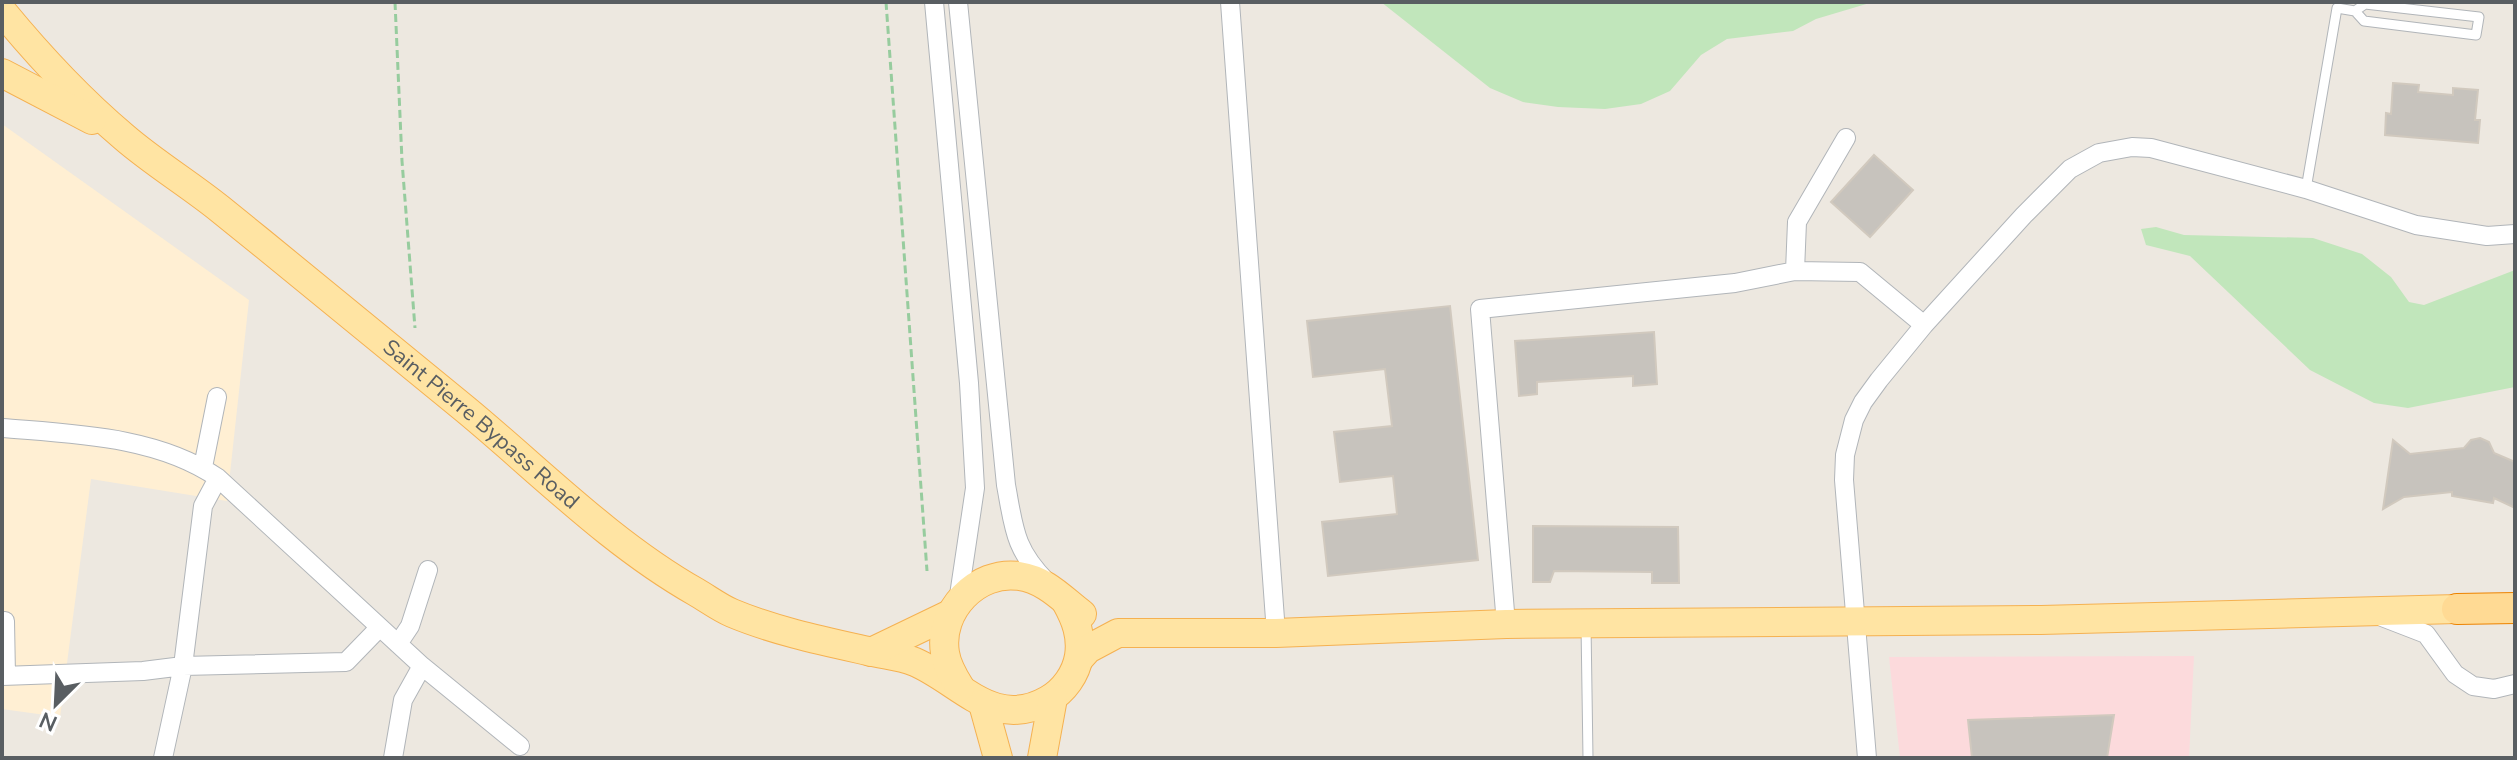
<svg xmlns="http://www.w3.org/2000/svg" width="2517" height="760" font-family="'Nunito Sans',sans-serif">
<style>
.commercial{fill:#ffefd3}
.medical{fill:#fcdadc}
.green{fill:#c1e6bb}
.building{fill:#c7c3bd;stroke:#d1c9be;stroke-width:2}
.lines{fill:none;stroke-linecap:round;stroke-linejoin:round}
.service-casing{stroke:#b1b5b9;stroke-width:11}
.minor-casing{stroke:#b1b5b9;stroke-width:20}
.primary-casing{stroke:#f5b151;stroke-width:30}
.trunk-casing{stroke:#ed8300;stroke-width:32}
.path{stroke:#97cc9e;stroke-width:3;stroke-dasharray:8 4;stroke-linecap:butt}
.service{stroke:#fff;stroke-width:9}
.minor{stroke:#fff;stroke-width:18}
.primary{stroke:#ffe4a3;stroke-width:28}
.trunk{stroke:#ffda94;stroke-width:30}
.labels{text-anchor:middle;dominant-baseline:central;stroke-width:6;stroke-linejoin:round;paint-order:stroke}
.street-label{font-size:22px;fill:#595e62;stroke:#fff}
</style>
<rect width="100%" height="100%" fill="#ede8e0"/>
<path class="commercial" d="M2 124 249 300 227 501 91 479 60 717 2 709Z"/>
<path class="medical" d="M2194 656 2189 758H1900L1889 657Z"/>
<path class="green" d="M1381 2H1873L1816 19 1793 31 1727 39 1701 55 1670 91 1641 104 1605 109 1558 107 1523 102 1490 88Z
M2156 227 2184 235 2313 238 2362 254 2391 277 2409 302 2424 305 2515 270V387L2408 408 2374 403 2310 370 2190 256 2146 245 2141 229Z"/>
<path class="building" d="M2393 83 2419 85 2418 92 2453 95V88L2478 90 2475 120H2480L2478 143 2385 135 2386 113 2391 114Z
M1874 155 1913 190 1870 237 1831 202Z
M1450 306 1478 560 1328 576 1322 522 1397 514 1393 476 1340 482 1334 432 1392 426 1385 369 1313 377 1307 321Z
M1654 332 1657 384 1633 386V376L1537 382V394L1519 396 1515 341Z
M2480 438 2489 442 2494 453 2515 462V508L2494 498 2493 503 2452 496V492L2404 497 2383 509 2393 440 2410 454 2464 448 2471 440Z
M1533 526 1678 527 1679 583H1652V572L1554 571 1550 582H1533Z
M2114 715 2107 758H1972L1968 720Z"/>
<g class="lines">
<g class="service-casing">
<path id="service" d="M2306 189 2337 8 2355 11 2364 21 2476 35 2479 17 2365 4 2355 11
M1586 625 1588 758"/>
</g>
<g class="minor-casing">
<path id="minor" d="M934 2 969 383 975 488 958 602
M958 2 1006 485C1014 528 1014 549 1047 582
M1230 2 1276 633
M1795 271 1797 222 1846 138
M2 428C73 434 157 436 218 478L422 666 403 700 393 758
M203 467 217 397
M2382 617 2426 634 2455 674 2473 686 2494 689 2515 684
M5 621 6 676
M1506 624 1480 309 1735 283 1795 271 1860 272 1924 325
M398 644 410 626 428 570
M422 666 520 746
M2 676 143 671 183 666 346 662 379 628
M163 758 183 666 203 506 218 478
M1867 758 1844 480 1845 455 1854 420 1863 402 1879 380 1924 325 2024 215 2070 169 2099 153 2132 147 2151 148 2306 189 2416 225 2487 236 2515 234"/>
</g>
<g class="primary-casing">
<g id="primary">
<path id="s1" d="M2 11C39 56 79 99 124 137 154 163 189 184 220 209 302 275 383 342 465 409 540 471 610 543 696 592 708 599 720 608 732 613 775 631 823 641 868 651 884 655 900 656 915 662 961 682 994 731 1048 700 1064 691 1076 674 1079 656 1082 636 1076 620 1066 602"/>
<path d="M2 73 92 120"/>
<path d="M871 652 950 614"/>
<path d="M1079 659 1088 649 1118 633H1276L1506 624 2041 620 2457 609"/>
<path d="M960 687C953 676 947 666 945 653 938 611 977 570 1019 576 1046 580 1062 599 1082 614"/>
<path d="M983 704 998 758"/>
<path d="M1042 758 1053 698"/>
</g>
</g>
<g class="trunk-casing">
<path id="trunk" d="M2457 609 2515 608"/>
</g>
<path class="path" d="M395 2 402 161 415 328
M886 2 927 571"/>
<use href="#service" class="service"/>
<use href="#minor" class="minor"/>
<use href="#primary" class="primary"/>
<use href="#trunk" class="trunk"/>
</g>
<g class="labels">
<g class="street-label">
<text stroke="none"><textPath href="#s1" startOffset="634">Saint Pierre Bypass Road</textPath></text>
</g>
</g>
<rect width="2517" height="760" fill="none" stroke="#595e62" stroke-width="8"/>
<g transform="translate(56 704) rotate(204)" stroke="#ffffff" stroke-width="6" paint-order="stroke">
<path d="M0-6L14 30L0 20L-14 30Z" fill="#595e62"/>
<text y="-12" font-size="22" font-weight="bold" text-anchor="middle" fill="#595e62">N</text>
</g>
</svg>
